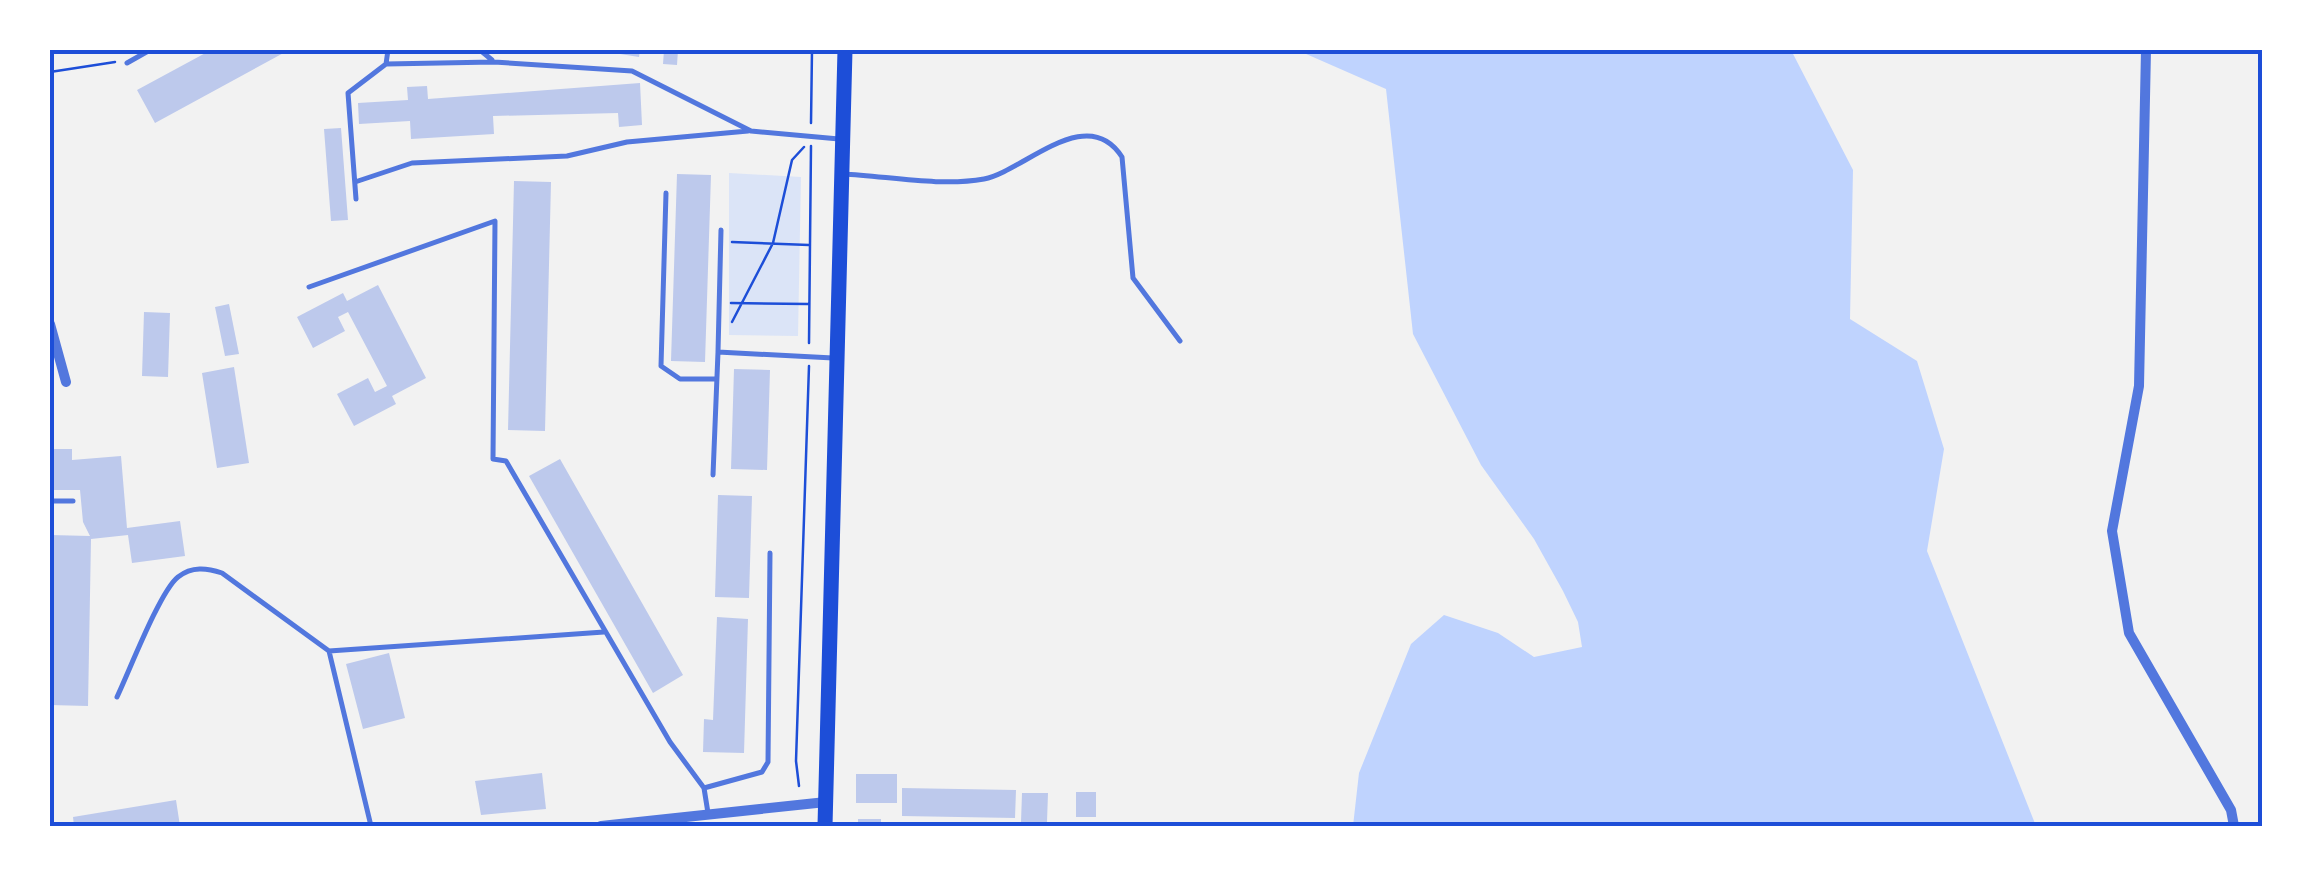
<svg xmlns="http://www.w3.org/2000/svg" width="2312" height="876" font-family="'DM Sans',sans-serif">
<style>
.green{fill:#dbe4f7}
.water{fill:#bfd3fe}
.building{fill:#bdc9ec}
.lines{fill:none;stroke-linecap:round;stroke-linejoin:round}
.path{stroke:#1d4ed8;stroke-width:2.5}
.service{stroke:#5277de;stroke-width:5}
.minor{stroke:#5277de;stroke-width:10}
.primary{stroke:#1d4ed8;stroke-width:15}
.neatline{fill:none;stroke:#1d4ed8;stroke-width:4}
</style>
<rect width="100%" height="100%" fill="#f2f2f2"/>
<path class="green" d="M729 173 801 177 798 336 729 335Z"/>
<path class="water" d="M1297 50H1791L1853 170 1850 319 1917 361 1944 449 1927 551 2036 826H1353L1359 773 1411 644 1444 615 1498 633 1534 657 1582 647 1578 622 1563 591 1534 539 1481 465 1413 334 1386 89Z"/>
<path class="building" d="M211 50H289L155 123 137 90Z
M595 50H640L639 57Z
M664 50H678L677 65 663 64Z
M640 83 642 125 619 127 618 113 493 116 494 134 411 139 410 121 359 124 358 103 408 100 407 87 427 86 428 99Z
M341 128 348 220 331 221 324 129Z
M677 174 711 175 705 362 671 361Z
M514 181 551 182 545 431 508 430Z
M378 285 426 378 392 396 396 404 354 426 337 394 368 378 375 392 387 386 348 312 338 317 345 331 313 348 297 317 343 293 347 301Z
M229 304 239 354 225 356 215 307Z
M144 312 170 313 168 377 142 376Z
M234 367 249 463 217 468 202 373Z
M734 369 770 370 767 470 731 469Z
M50 449H72V460L121 456 127 528 180 521 185 556 132 563 128 535 91 539 88 706 50 705V535L90 536 83 522 80 490H50Z
M560 459 683 675 653 693 529 476Z
M718 495 752 496 749 598 715 597Z
M717 617 748 619 744 753 703 752 704 719 713 720Z
M389 653 405 718 363 729 346 664Z
M542 773 546 809 481 815 475 781Z
M856 774H897V803H856Z
M902 788 1016 790 1015 818 902 816Z
M1076 792H1096V817H1076Z
M1022 793H1048L1047 822H1021Z
M176 800 180 826H74L73 817Z
M858 819H881V826H858Z"/>
<g class="lines">
<path class="path" d="M50 72 115 62
M811 123 812 50
M732 242 809 245
M731 303 808 304
M732 322 773 243 792 160 804 147
M809 343 811 146
M799 786 796 761 809 366"/>
<path class="service" d="M480 50 492 60
M127 63 150 50
M386 64 388 50
M843 174C887 176 940 187 984 179 1024 171 1087 102 1122 157L1133 278 1180 341
M355 182 412 163 567 156 627 142 748 131
M666 193 661 366 680 379H714
M356 199 348 93 386 64 494 62 632 71 751 131 839 139
M309 287 495 221 493 459 506 461 670 742 704 788 708 813
M718 352 721 230
M713 475 718 352 833 358
M50 501H73
M329 651 604 632
M117 697C129 672 160 591 178 577 192 566 207 568 222 573L329 651 371 826
M704 788 762 772 768 762 770 553"/>
<path class="minor" d="M2146 50 2139 386 2112 531 2129 633 2231 810 2234 826
M50 324 66 382
M601 826 826 802"/>
<path class="primary" d="M825 826 845 50"/>
</g>
<rect width="2312" height="876" fill="none" stroke="#ffffff" stroke-width="105"/>
<rect x="52" y="52" width="2208" height="772" class="neatline"/>
</svg>
